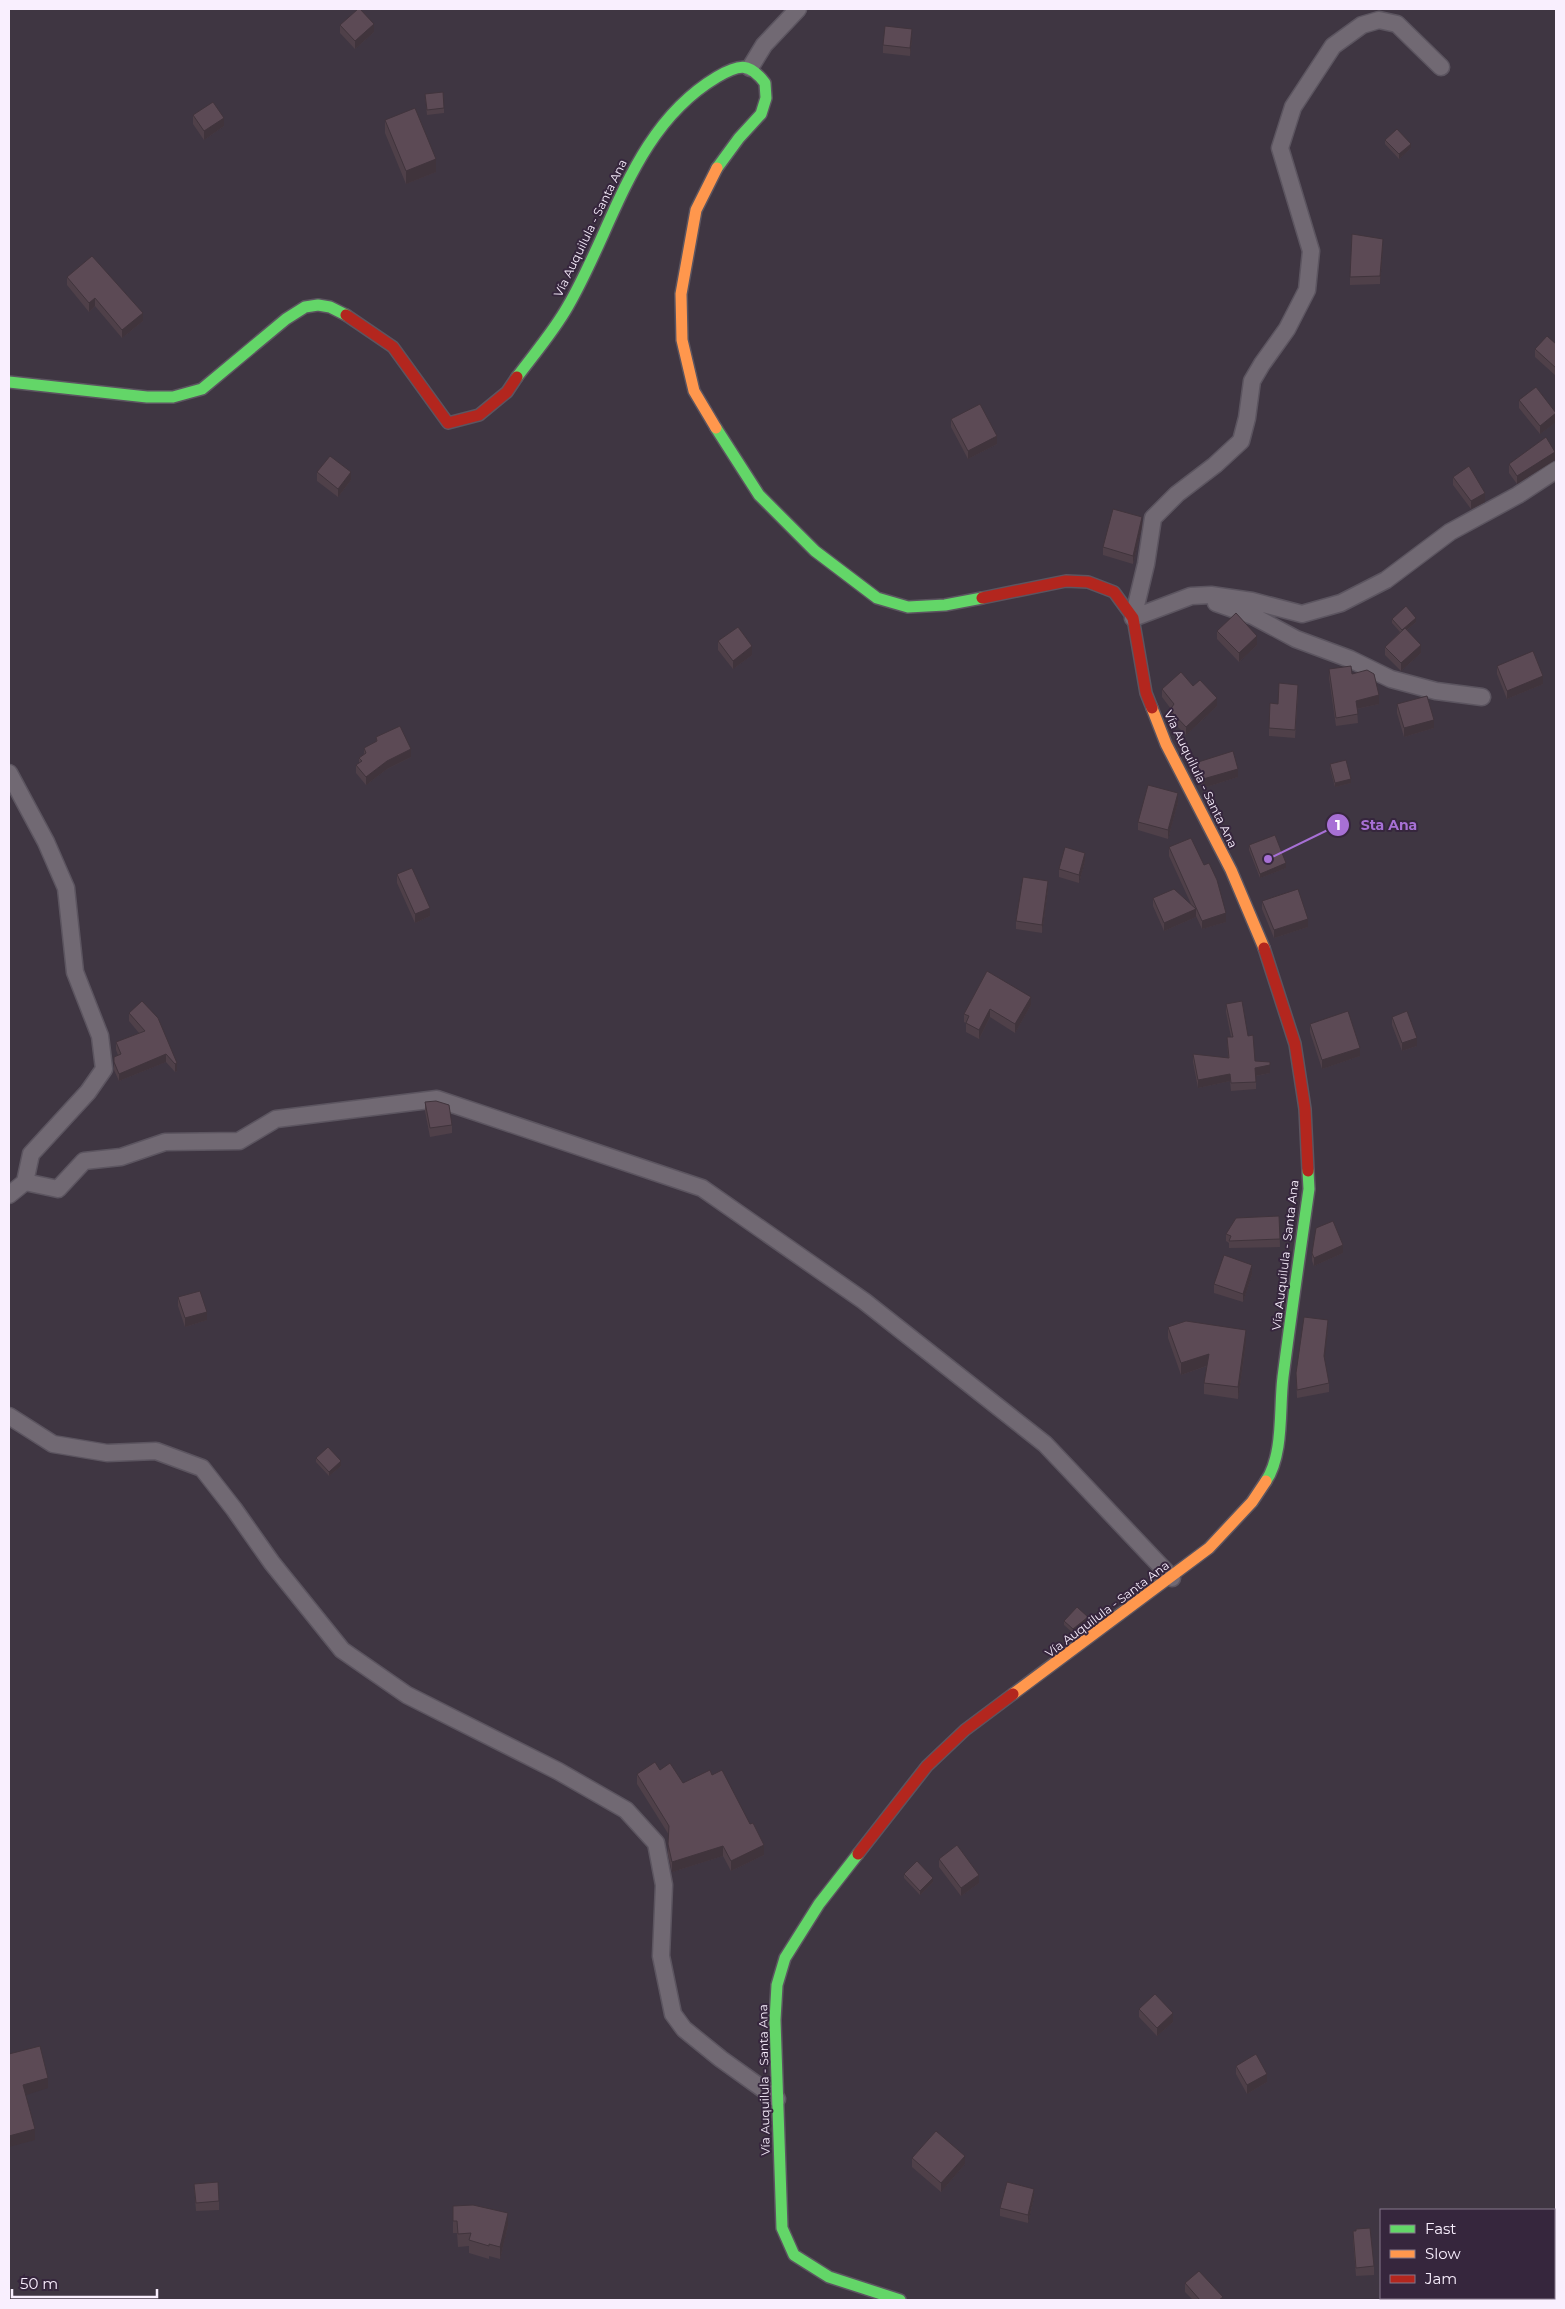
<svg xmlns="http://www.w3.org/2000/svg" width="1565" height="2309" font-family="Montserrat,sans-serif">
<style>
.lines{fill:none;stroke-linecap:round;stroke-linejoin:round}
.street-casing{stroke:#5c5560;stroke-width:19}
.fast-casing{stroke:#5c5560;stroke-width:14}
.slow-casing{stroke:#5c5560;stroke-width:14}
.jam-casing{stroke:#5c5560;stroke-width:14}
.street{stroke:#716973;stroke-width:16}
.fast{stroke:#63d668;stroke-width:11}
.slow{stroke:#ff974d;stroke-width:11}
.jam{stroke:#b3261e;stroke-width:11}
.wall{fill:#4f4049}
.shaded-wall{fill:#40343c}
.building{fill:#5c4a55;stroke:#40343c}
.labels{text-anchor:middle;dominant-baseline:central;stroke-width:4;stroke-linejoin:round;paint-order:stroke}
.street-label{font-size:12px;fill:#f9effe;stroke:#36263d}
.leader{fill:none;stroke:#a770d5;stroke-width:2}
.callout-dot{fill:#a770d5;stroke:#36263d;stroke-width:2}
.mark-label{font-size:15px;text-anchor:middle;font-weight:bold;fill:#fff}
.callout-label{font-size:14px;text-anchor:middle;font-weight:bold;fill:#a770d5;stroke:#36263d;stroke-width:4;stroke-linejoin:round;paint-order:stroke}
</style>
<rect width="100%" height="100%" fill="#3f3642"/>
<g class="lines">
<g class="street-casing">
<path id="street" d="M750 68 764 45 798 9
M1216 603 1253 616 1296 639 1350 659 1391 679 1436 691 1482 697
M1133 618 1146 564 1153 518 1177 494 1215 465 1241 441 1247 418 1252 381 1262 364 1287 329 1307 290 1311 251 1280 148 1293 107 1333 46 1362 25 1379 20 1397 24 1441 67
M1133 618 1191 596 1211 595 1252 601 1302 614 1341 603 1386 580 1450 532 1518 495 1556 470
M9 773 46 842 66 888 75 972 100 1036 104 1069 88 1092 31 1154 25 1182 9 1195
M25 1182 58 1189 84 1161 121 1157 165 1142 239 1141 276 1119 437 1099 702 1188 864 1301 1045 1444 1172 1578
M9 1416 53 1444 107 1453 156 1451 202 1468 234 1509 272 1563 342 1650 407 1695 558 1771 626 1810 656 1843 664 1885 661 1956 673 2014 684 2029 721 2059 777 2099"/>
</g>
<g class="fast-casing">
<path id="fast" d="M517 377C534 354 554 331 568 306 614 227 633 127 717 77 739 64 749 62 765 83L766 98 761 114 739 138 717 168
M9 382 147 397H173L202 389 286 319 305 307 318 305 330 307 346 315
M716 428 759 495 815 551 877 598 908 607 945 605 982 598
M1266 1481C1284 1454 1279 1409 1283 1377 1291 1314 1300 1252 1309 1189L1308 1171
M858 1854 819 1904 785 1958 777 1985 775 2020 782 2228 794 2255 829 2277 900 2300"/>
</g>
<g class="slow-casing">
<path id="slow" d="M716 428 694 391 682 340 681 294 696 210 717 168
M1152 708 1166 744 1231 870 1264 948
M1013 1694 1209 1548 1252 1502 1266 1481"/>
</g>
<g class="jam-casing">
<path id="jam" d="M346 315 393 347 448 423 479 415 507 392 517 377
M982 598 1066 581 1088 582 1114 592 1133 618 1146 693 1152 708
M1264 948 1295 1044 1305 1109 1308 1171
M858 1854 927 1766 965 1730 1013 1694"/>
</g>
<use href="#street" class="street"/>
<use href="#fast" class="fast"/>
<use href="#slow" class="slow"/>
<use href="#jam" class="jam"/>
</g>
<path class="wall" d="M340 25 374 32 355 49 340 33Z
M912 38 910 56 883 53V45Z
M425 94 444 108V113L427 115Z
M193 115 224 126 204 140 193 124Z
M385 120 436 172 406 184 385 133Z
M1385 140 1411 148 1399 159 1385 144Z
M1383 247 1380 284 1350 285V277Z
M67 277 143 321 122 338 95 306 89 312 67 285Z
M1556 344V376L1535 357V349Z
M1519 400 1556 422 1540 434 1519 408Z
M951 419 997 444 968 459 951 427Z
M1555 460 1517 484 1509 473V464Z
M317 472 351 480 338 497 317 481Z
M1453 477 1485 502 1471 509 1453 485Z
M1142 526 1133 564 1103 555V547Z
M1392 619 1416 622 1407 630 1421 653 1401 671 1385 655V647L1400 632 1392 623Z
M1217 631 1257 645 1239 662 1217 639Z
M718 641 752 655 733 669 718 650Z
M1497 666 1543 684 1507 699 1497 674Z
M1329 669 1352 674 1379 704 1357 709 1358 723 1336 726 1329 678Z
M1193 686 1217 706 1186 735 1170 719V710L1171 709 1162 697V689Z
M1298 693 1295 738 1269 736V728L1278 704Z
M1397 704 1434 728 1404 737 1397 713Z
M376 737 411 757 387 769 366 785 356 773V765L359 763V758L364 754V748L376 742Z
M1195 763 1238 777 1203 788 1195 771Z
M1330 764 1351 783 1335 787 1330 768Z
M1178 802 1168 839 1138 830V822Z
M1249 845 1286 868 1260 878 1249 850Z
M1169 847 1226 922 1202 929 1196 916V917L1164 931 1153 906V898L1191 904 1169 856Z
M1085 861 1079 883 1059 877V869Z
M397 874 430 916 415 923 397 883Z
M1048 889 1042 933 1016 929V921Z
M1262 901 1308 927 1274 938 1262 909Z
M987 971 1031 1005 1015 1033 990 1017 979 1039 966 1032V1023L964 1022V1014Z
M1226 1004 1248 1036 1255 1061 1270 1073 1256 1076V1089L1231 1091 1230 1081 1198 1088 1193 1062V1054L1228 1058 1227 1037H1231L1226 1012Z
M129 1013 177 1063V1071L175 1072 166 1062 119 1081 114 1070V1057L118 1055 116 1050V1042L139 1033 129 1021Z
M1392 1017 1417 1046 1402 1051 1392 1025Z
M1310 1024 1360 1056 1322 1069 1310 1032Z
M425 1102 452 1125V1133L430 1137 425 1111Z
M1279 1216 1280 1247 1229 1248V1243L1226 1241V1234Z
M1312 1253H1343L1314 1266 1312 1261Z
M1252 1274 1243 1302 1214 1293V1284Z
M178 1297 207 1320 185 1327 178 1306Z
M1168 1327 1246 1342 1238 1399 1204 1394V1383L1207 1366 1181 1375 1168 1338Z
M1328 1328 1324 1360 1329 1383V1392L1297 1398 1296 1373Z
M316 1458 341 1466 329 1476 316 1462Z
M1064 1621 1088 1622 1073 1633 1064 1625Z
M660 1770 683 1783 764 1855 731 1871 723 1856 672 1872 668 1854 669 1835 637 1784V1774Z
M939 1859 979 1883 961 1896 939 1867Z
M904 1874 933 1882 920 1895 904 1878Z
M1139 2009 1173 2022 1157 2036 1139 2017Z
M1236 2066 1267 2082 1247 2094 1236 2074Z
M912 2158 965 2164 941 2192 912 2167Z
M194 2184 219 2201V2210L196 2211Z
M1034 2197 1028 2223 1000 2216V2208Z
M453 2206 508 2225 500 2259 489 2256V2259L469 2253V2246L458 2247 457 2233H453Z
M1353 2231 1374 2266V2275L1356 2276 1353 2240Z
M1185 2283 1223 2300H1193L1185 2292Z"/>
<path class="shaded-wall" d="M374 24V32L355 49V41Z
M912 29V38L910 56V48Z
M224 118V126L204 140V131Z
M1411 144V148L1399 159V154Z
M436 159V172L406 184V171Z
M1383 239V247L1380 284V276Z
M95 298V306L89 312V303Z
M143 313V321L122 338V330Z
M1556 413V422L1540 434V426Z
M997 436V444L968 459V451Z
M1555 452V460L1517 484V476Z
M351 472V480L338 497V489Z
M1485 493V502L1471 509V501Z
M1142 517V526L1133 564V556Z
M1416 618V622L1402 634V630Z
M1257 636V645L1239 662V653Z
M1421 645V653L1401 671V663Z
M752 646V655L733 669V661Z
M1543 676V684L1507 699V691Z
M1379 695V704L1356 709V701Z
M1217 698V706L1186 735V727Z
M1434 720V728L1404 737V728Z
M411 749V757L387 769 366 785V777L387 761Z
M1238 769V777L1203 788V779Z
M1351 779V783L1335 787V783Z
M1178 793V802L1168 839V830Z
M1085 853V861L1079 883V875Z
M1286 863V868L1260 878V874Z
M1048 881V889L1042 933V925Z
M430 908V916L415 923V914Z
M1196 909V917L1164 931V923Z
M1226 913V922L1202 929V921Z
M1308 919V927L1274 938V930Z
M1031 997V1005L1015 1033V1024Z
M990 1009V1017L979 1039V1030Z
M1417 1038V1046L1402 1051V1043Z
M1360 1048V1056L1322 1069V1060Z
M166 1054V1062L119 1081V1074Z
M177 1063V1071L175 1072V1064Z
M1270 1065V1073L1255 1076V1068Z
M1230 1074V1081L1198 1088V1080Z
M1343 1245V1253L1314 1266V1258Z
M1252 1265V1274L1243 1302V1294Z
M207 1312V1320L185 1327V1318Z
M1328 1320V1328L1324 1365V1356Z
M1246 1330V1342L1238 1399V1387Z
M1209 1354V1365L1181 1375V1363Z
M341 1461V1466L329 1476V1472Z
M1088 1617V1622L1073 1633V1629Z
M764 1845V1855L731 1871V1861Z
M723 1846V1856L672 1872V1862Z
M979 1875V1883L961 1896V1888Z
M933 1878V1882L920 1895V1891Z
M1173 2013V2022L1157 2036V2028Z
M1267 2074V2082L1247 2094V2085Z
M48 2078V2088L23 2096V2085Z
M35 2129V2140L9 2147V2136Z
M965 2156V2164L941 2192V2183Z
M1034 2189V2197L1028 2223V2215Z
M508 2213V2225L500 2259V2247Z"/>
<path class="building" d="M358 9H360L374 24 355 41 340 25Z
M885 26 912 29 910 48 883 45Z
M443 92 444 108 427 110 425 94Z
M213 102 224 118 204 131 193 115Z
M415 108 436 159 406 171 385 120Z
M1397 129 1411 144 1399 154 1385 140Z
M1352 234 1383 239 1380 276 1350 277Z
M92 256 143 313 122 330 95 298 89 303 67 277Z
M1547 336 1556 344V368L1535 349Z
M1536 387 1556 413 1540 426 1519 400Z
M980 404 997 436 968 451 951 419Z
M1546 437 1555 452 1517 476 1509 464Z
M330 456 351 472 338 489 317 472Z
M1469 466 1485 493 1471 501 1453 477Z
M1113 509 1142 517 1133 556 1103 547Z
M1406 606 1416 618 1402 630 1392 619Z
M1236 613 1257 636 1239 653 1217 631Z
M738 627 752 646 733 661 718 641Z
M1405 628 1421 645 1401 663 1385 647Z
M1533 651 1543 676 1507 691 1497 666Z
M1351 666 1352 674 1367 670 1374 674 1379 695 1356 701 1358 714 1336 718 1329 669Z
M1181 672 1193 686 1200 680 1217 698 1186 727 1170 710 1174 704 1162 689Z
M1279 683 1298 685 1295 730 1269 728 1270 703 1278 704Z
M1427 696 1434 720 1404 728 1397 704Z
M400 726 411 749 387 761 366 777 356 765 362 761 359 758 366 753 364 748 377 741 376 737Z
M1233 751 1238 769 1203 779 1195 763Z
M1346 760 1351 779 1335 783 1330 764Z
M1148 785 1178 793 1168 830 1138 822Z
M1275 835 1286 863 1260 874 1249 845Z
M1191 838 1204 865 1209 863 1217 880 1226 913 1202 921 1169 847Z
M1065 847 1085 853 1079 875 1059 869Z
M412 868 430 908 415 914 397 874Z
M1023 877 1048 881 1042 925 1016 921Z
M1174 889 1196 909 1164 923 1153 898Z
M1298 889 1308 919 1274 930 1262 901Z
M987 971 1031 997 1015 1024 990 1009 979 1030 966 1023 969 1016 964 1014Z
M142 1001 158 1018 177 1063 175 1064 166 1054 119 1074 114 1062V1057L121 1054 116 1042 145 1031 129 1013Z
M1242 1001 1248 1036 1253 1035 1255 1061 1270 1062V1065L1255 1068 1256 1082 1231 1083 1230 1074 1198 1080 1193 1054 1229 1058 1227 1037H1233L1226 1004Z
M1348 1011 1360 1048 1322 1060 1310 1024Z
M1407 1011 1417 1038 1402 1043 1392 1017Z
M436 1101 449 1105 452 1125 430 1128 425 1102Z
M1279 1216 1280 1239 1229 1241 1231 1236 1226 1234 1236 1218Z
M1333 1221 1343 1245 1314 1258 1312 1253 1316 1228Z
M1224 1255 1252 1265 1243 1294 1214 1284Z
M200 1291 207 1312 185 1318 178 1297Z
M1304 1317 1328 1320 1324 1356 1329 1383 1297 1390 1296 1373Z
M1186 1321 1246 1330 1238 1387 1204 1383 1209 1354 1181 1363 1168 1327Z
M328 1447 341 1461 329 1472 316 1458Z
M1077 1607 1088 1617 1073 1629 1064 1621Z
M655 1762 660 1770 670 1763 683 1783 710 1770 712 1775 722 1770 750 1824 753 1823 764 1845 731 1861 723 1846 672 1862 668 1844 669 1826 637 1774Z
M957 1845 979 1875 961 1888 939 1859Z
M917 1861 933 1878 920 1891 904 1874Z
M1155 1994 1173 2013 1157 2028 1139 2009Z
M40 2046 48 2078 23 2085 35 2129 9 2136V2054Z
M1256 2054 1267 2074 1247 2085 1236 2066Z
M936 2131 965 2156 941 2183 912 2158Z
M218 2182 219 2201 196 2203 194 2184Z
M1007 2182 1034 2189 1028 2215 1000 2208Z
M473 2205 508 2213 500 2247 489 2244V2246L469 2240 471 2233 458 2234 457 2221H453V2206Z
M1370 2228 1374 2266 1356 2268 1353 2231H1356V2229Z
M1199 2271 1223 2297 1219 2300H1200L1185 2283Z
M1490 2298H1505V2300H1490Z"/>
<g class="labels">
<g class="street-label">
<text transform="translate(590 228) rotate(-64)">Vía Auquilula - Santa Ana</text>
<text transform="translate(1201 779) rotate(64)">Vía Auquilula - Santa Ana</text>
<text transform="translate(1285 1255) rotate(-83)">Vía Auquilula - Santa Ana</text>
<text transform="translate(1107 1609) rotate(-37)">Vía Auquilula - Santa Ana</text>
<text transform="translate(764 2080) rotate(-91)">Vía Auquilula - Santa Ana</text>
</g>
</g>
<path class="leader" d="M1268 859L1338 825"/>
<g class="callout-dot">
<circle cx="1268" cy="859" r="5"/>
<circle cx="1338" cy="825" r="12"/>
</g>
<g class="mark-label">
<text x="1338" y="830">1</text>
</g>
<g class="callout-label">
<text x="1389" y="830">Sta Ana</text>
</g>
<rect width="1565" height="2309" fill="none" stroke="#f9effe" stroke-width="20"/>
<rect x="1380" y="2209" width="175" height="90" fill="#36263d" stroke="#84768a"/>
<rect x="1390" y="2225" width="25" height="8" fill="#63d668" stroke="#84768a"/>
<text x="1425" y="2234" font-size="15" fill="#f9effe">Fast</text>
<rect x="1390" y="2250" width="25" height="8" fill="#ff974d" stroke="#84768a"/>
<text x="1425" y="2259" font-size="15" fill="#f9effe">Slow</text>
<rect x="1390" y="2275" width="25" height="8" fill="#b3261e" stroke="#84768a"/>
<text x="1425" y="2284" font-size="15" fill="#f9effe">Jam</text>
<path d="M12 2289v8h145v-8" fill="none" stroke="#f9effe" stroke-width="2.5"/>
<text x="20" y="2289" font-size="15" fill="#f9effe" stroke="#36263d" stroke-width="4" paint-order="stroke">50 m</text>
</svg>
